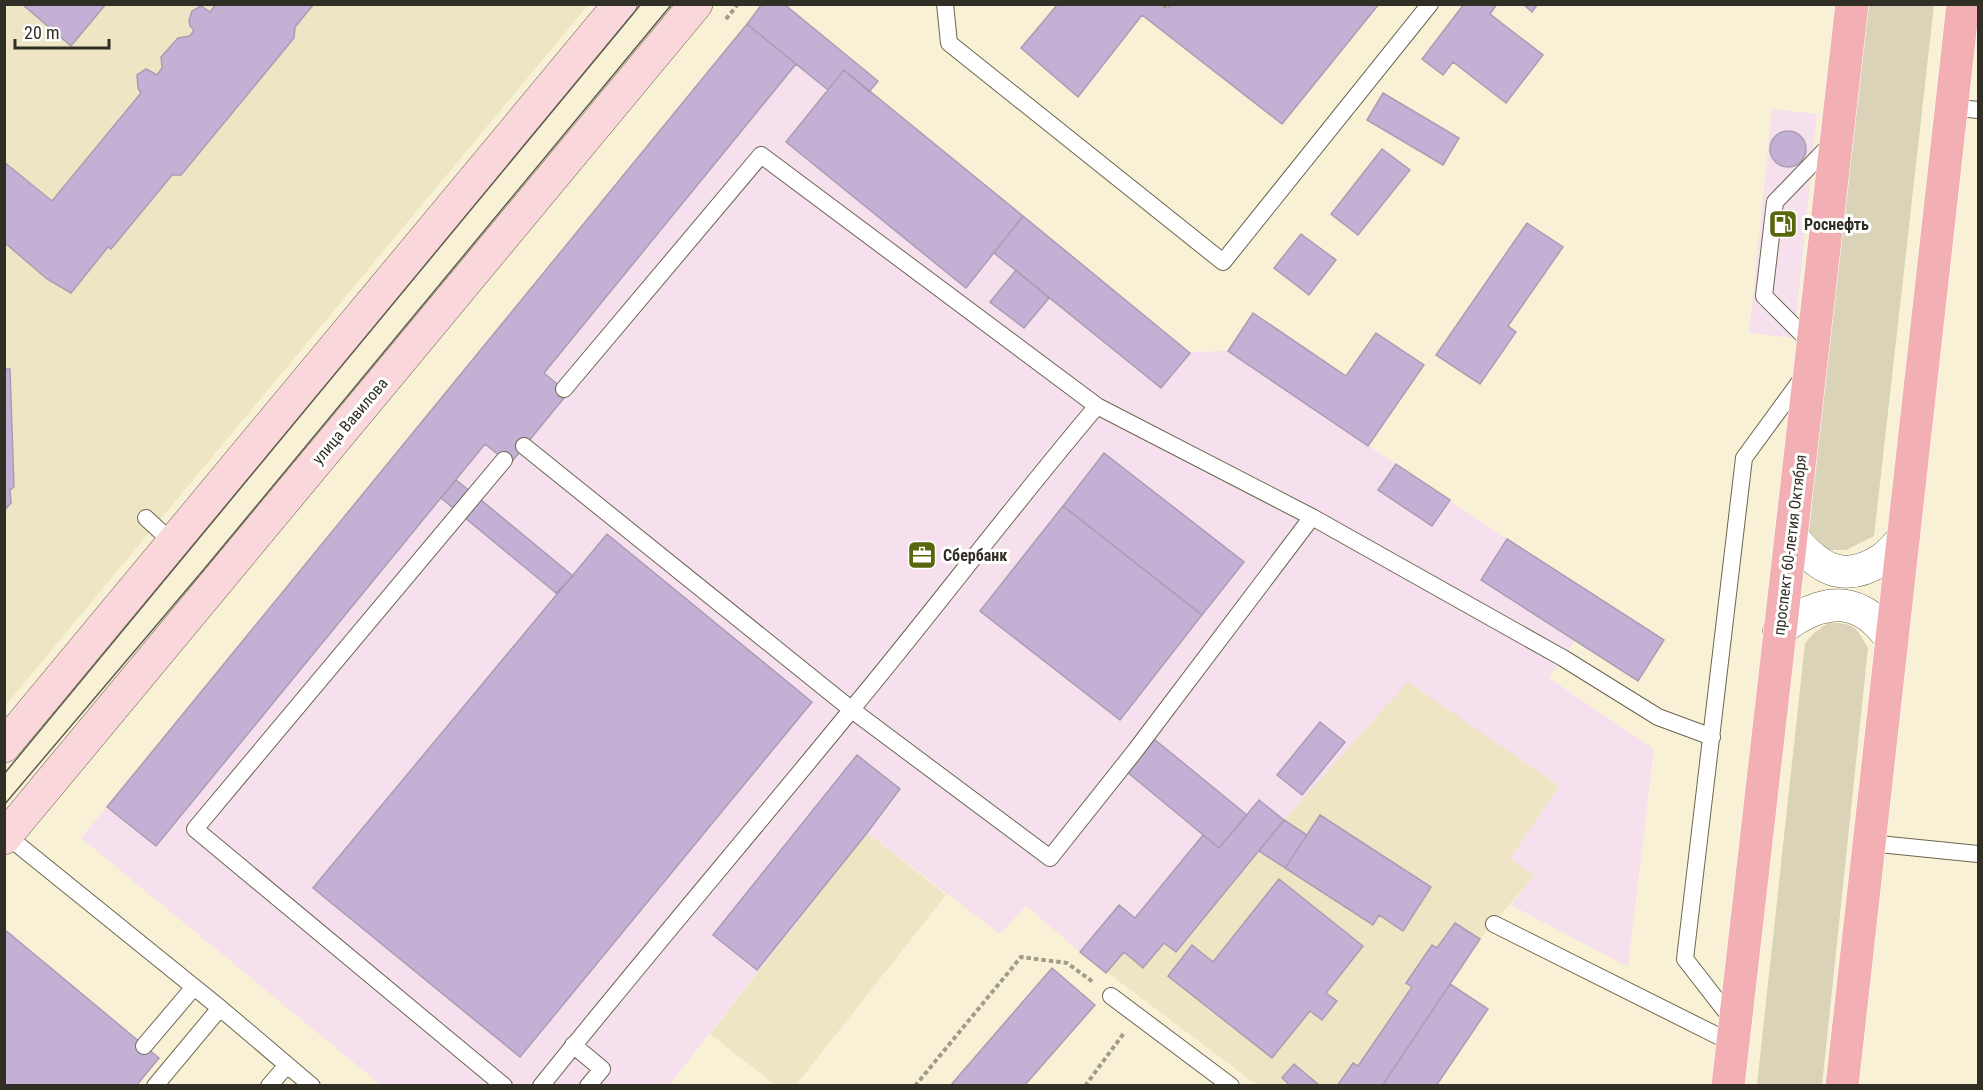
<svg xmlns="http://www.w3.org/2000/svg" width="1983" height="1090" font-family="'Roboto Condensed',sans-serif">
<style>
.commercial{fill:#f6e0ed}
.built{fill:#ede5c3}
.green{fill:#dad3b7}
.building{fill:#c3b0d4;stroke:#a99db4;stroke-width:1.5}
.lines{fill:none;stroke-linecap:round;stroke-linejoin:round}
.lane-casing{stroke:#6c664f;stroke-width:18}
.street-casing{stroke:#6c664f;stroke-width:33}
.secondary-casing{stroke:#6c664f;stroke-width:34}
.primary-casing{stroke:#fff;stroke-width:34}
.path{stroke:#a19c88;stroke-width:4;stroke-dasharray:4.5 3;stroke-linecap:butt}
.lane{stroke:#fff;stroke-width:16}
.street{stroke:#fff;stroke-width:32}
.secondary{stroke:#f9d7da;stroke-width:33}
.primary{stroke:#f2b0b5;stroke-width:33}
.tram{stroke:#5f5c4e;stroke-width:1.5}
.labels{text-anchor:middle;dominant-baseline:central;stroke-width:6;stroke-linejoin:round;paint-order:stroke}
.poi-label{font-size:16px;font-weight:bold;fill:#312f25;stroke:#fff;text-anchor:start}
.street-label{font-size:16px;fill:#312f25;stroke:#fff}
</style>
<rect width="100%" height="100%" fill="#f8f1d6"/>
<path class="commercial" d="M762 5H784L878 81 870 92 1190 352 1228 351 1507 539 1664 640 1638 681 1575 641 1549 678 1654 749 1628 967 1511 905 1533 876 1510 858 1559 786 1176 952H1080L1026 906 1000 934 867 833 669 1085H381L81 838Z
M1772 109 1817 114 1794 338 1749 333Z"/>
<path class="built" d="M5 5H588L5 706Z
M1408 682 1559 786 1510 858 1534 876 1480 939 1382 1085H1257L1080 952 1135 918 1203 835 1219 848 1259 800 1284 820Z
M867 833 946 895 796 1085H775L710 1034Z"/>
<path class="green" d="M1867 5H1934L1874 536 1846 550H1828L1809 530Z
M1828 623C1854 622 1856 627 1868 648L1822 1085H1757L1805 643 1814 633Z"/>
<path class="building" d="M22 4H106L71 46Z
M216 4H314L295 27 294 38 181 175H172L111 249 108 247 71 293 47 279 4 242V162L52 201 141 93 138 88 137 75 146 69 157 75 162 68 161 57 178 38 190 36 194 30 190 26 189 20 192 11 201 6 210 12Z
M762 4H784L878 81 869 92 844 70 828 90 747 24Z
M1058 4H1379L1282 124 1142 15 1078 97 1021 48Z
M1464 4H1497L1490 14 1543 55 1506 103 1453 62 1443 75 1422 59Z
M1523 4H1538L1532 12Z
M747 24 796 64 544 373 568 393 510 464 485 444 156 846 107 807Z
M844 70 1023 216 966 288 786 142Z
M1383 93 1459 138 1443 165 1367 120Z
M1770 149a18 18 0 1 1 36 0a18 18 0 1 1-36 0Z
M1382 149 1410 170 1358 235 1331 214Z
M1023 216 1190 353 1161 388 994 253Z
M1527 223 1563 247 1508 326 1516 332 1480 384 1436 355Z
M1301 234 1336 260 1309 295 1274 268Z
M1016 270 1049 298 1024 328 990 302Z
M1253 313 1346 376 1376 333 1424 365 1368 446 1228 351Z
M4 369H10L14 487 10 490 11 503 4 511Z
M1104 453 1244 562 1202 615 1063 506Z
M1396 464 1450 500 1432 526 1378 490Z
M456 480 475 495 573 576 556 593 441 498Z
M1063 506 1202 615 1120 720 980 611Z
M607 534 812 702 520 1057 313 888Z
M1507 539 1664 640 1638 681 1481 580Z
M1320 722 1345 742 1302 795 1277 775Z
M1154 739 1247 815 1219 848 1127 772Z
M857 755 900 789 867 833 757 970 713 935Z
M1259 800 1284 820 1176 952 1164 943 1143 968 1124 952 1106 973 1080 952 1119 905 1135 918 1203 835 1219 848Z
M1320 815 1431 887 1403 931 1379 915 1373 925 1285 868Z
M1284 820 1307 835 1285 868 1259 851Z
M1279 879 1363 946 1326 993 1337 1001 1322 1020 1310 1011 1272 1058 1168 976 1192 945 1213 962Z
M1455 923 1480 939 1382 1086H1337L1353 1063 1358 1066 1412 987 1406 983 1432 945 1437 948Z
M4 929 159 1058 136 1086H4Z
M1052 968 1095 1005 1024 1086H950Z
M1450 984 1488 1009 1436 1086H1382Z
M1294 1064 1319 1085 1318 1086H1291L1282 1078Z"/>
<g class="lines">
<g class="lane-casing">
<path id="lane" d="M945 4 949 43 1223 262 1430 4
M1951 107 1978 110
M1814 346 1764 296 1775 202 1832 143
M1097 406 1312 517 1563 658 1658 717 1712 737
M524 446 852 710 1050 858 1135 751 1312 517
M146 518 173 543
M6 835 220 1008 312 1086
M1869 843 1978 854
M1494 924 1732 1043
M1111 996 1231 1086
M1734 1022 1685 959 1744 458 1804 376
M573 1045 602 1069 588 1086
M144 1046 194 987
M155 1086 220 1008
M269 1086 287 1065
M504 1086 195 829 504 460
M541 1086C643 959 749 835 852 709 935 609 1013 505 1097 406L761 155 564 389"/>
</g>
<g class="street-casing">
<path id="street" d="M1792 536C1817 567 1842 585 1881 560 1889 555 1895 547 1902 540
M1779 631C1801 613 1833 596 1861 611 1874 617 1883 629 1892 640"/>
</g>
<g class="secondary-casing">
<path id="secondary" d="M4 746 620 4
M4 838 696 4"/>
</g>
<g class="primary-casing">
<path id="primary" d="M1728 1086 1852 4
M1842 1086 1963 4"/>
</g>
<path class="path" d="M1163 4 1167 8 1170 4
M726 19 738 4
M915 1086 1021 957 1067 963 1093 982
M1085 1086 1124 1033"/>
<use href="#lane" class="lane"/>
<use href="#street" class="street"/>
<use href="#secondary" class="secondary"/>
<use href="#primary" class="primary"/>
<path class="tram" d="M4 774 641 4
M4 805 205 568 672 4"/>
</g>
<defs>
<g id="fuel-square" transform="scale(1.5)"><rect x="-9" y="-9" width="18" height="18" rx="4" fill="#58660c" stroke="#fff"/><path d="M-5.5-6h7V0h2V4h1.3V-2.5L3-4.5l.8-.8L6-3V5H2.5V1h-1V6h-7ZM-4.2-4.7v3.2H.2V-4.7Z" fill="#fff"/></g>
<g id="office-square" transform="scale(1.5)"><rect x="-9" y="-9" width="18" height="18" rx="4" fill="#58660c" stroke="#fff"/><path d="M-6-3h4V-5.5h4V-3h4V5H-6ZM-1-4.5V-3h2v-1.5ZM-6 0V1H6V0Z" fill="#fff"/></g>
</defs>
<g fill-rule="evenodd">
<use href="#fuel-square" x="1783" y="224"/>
<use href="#office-square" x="922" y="555"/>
</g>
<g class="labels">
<g class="poi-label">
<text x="1804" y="224">Роснефть</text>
<text x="943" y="555">Сбербанк</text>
</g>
<g class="street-label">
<text transform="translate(350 421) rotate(-50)">улица Вавилова</text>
<text transform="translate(1790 545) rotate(-83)">проспект 60-летия Октября</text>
</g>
</g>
<rect width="1983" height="1090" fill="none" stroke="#312f25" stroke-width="12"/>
<path d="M15 39v9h94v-9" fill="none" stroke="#312f25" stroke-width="3"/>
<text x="24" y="39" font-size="18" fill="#312f25" stroke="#ffffff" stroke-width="4.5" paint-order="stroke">20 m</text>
</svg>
